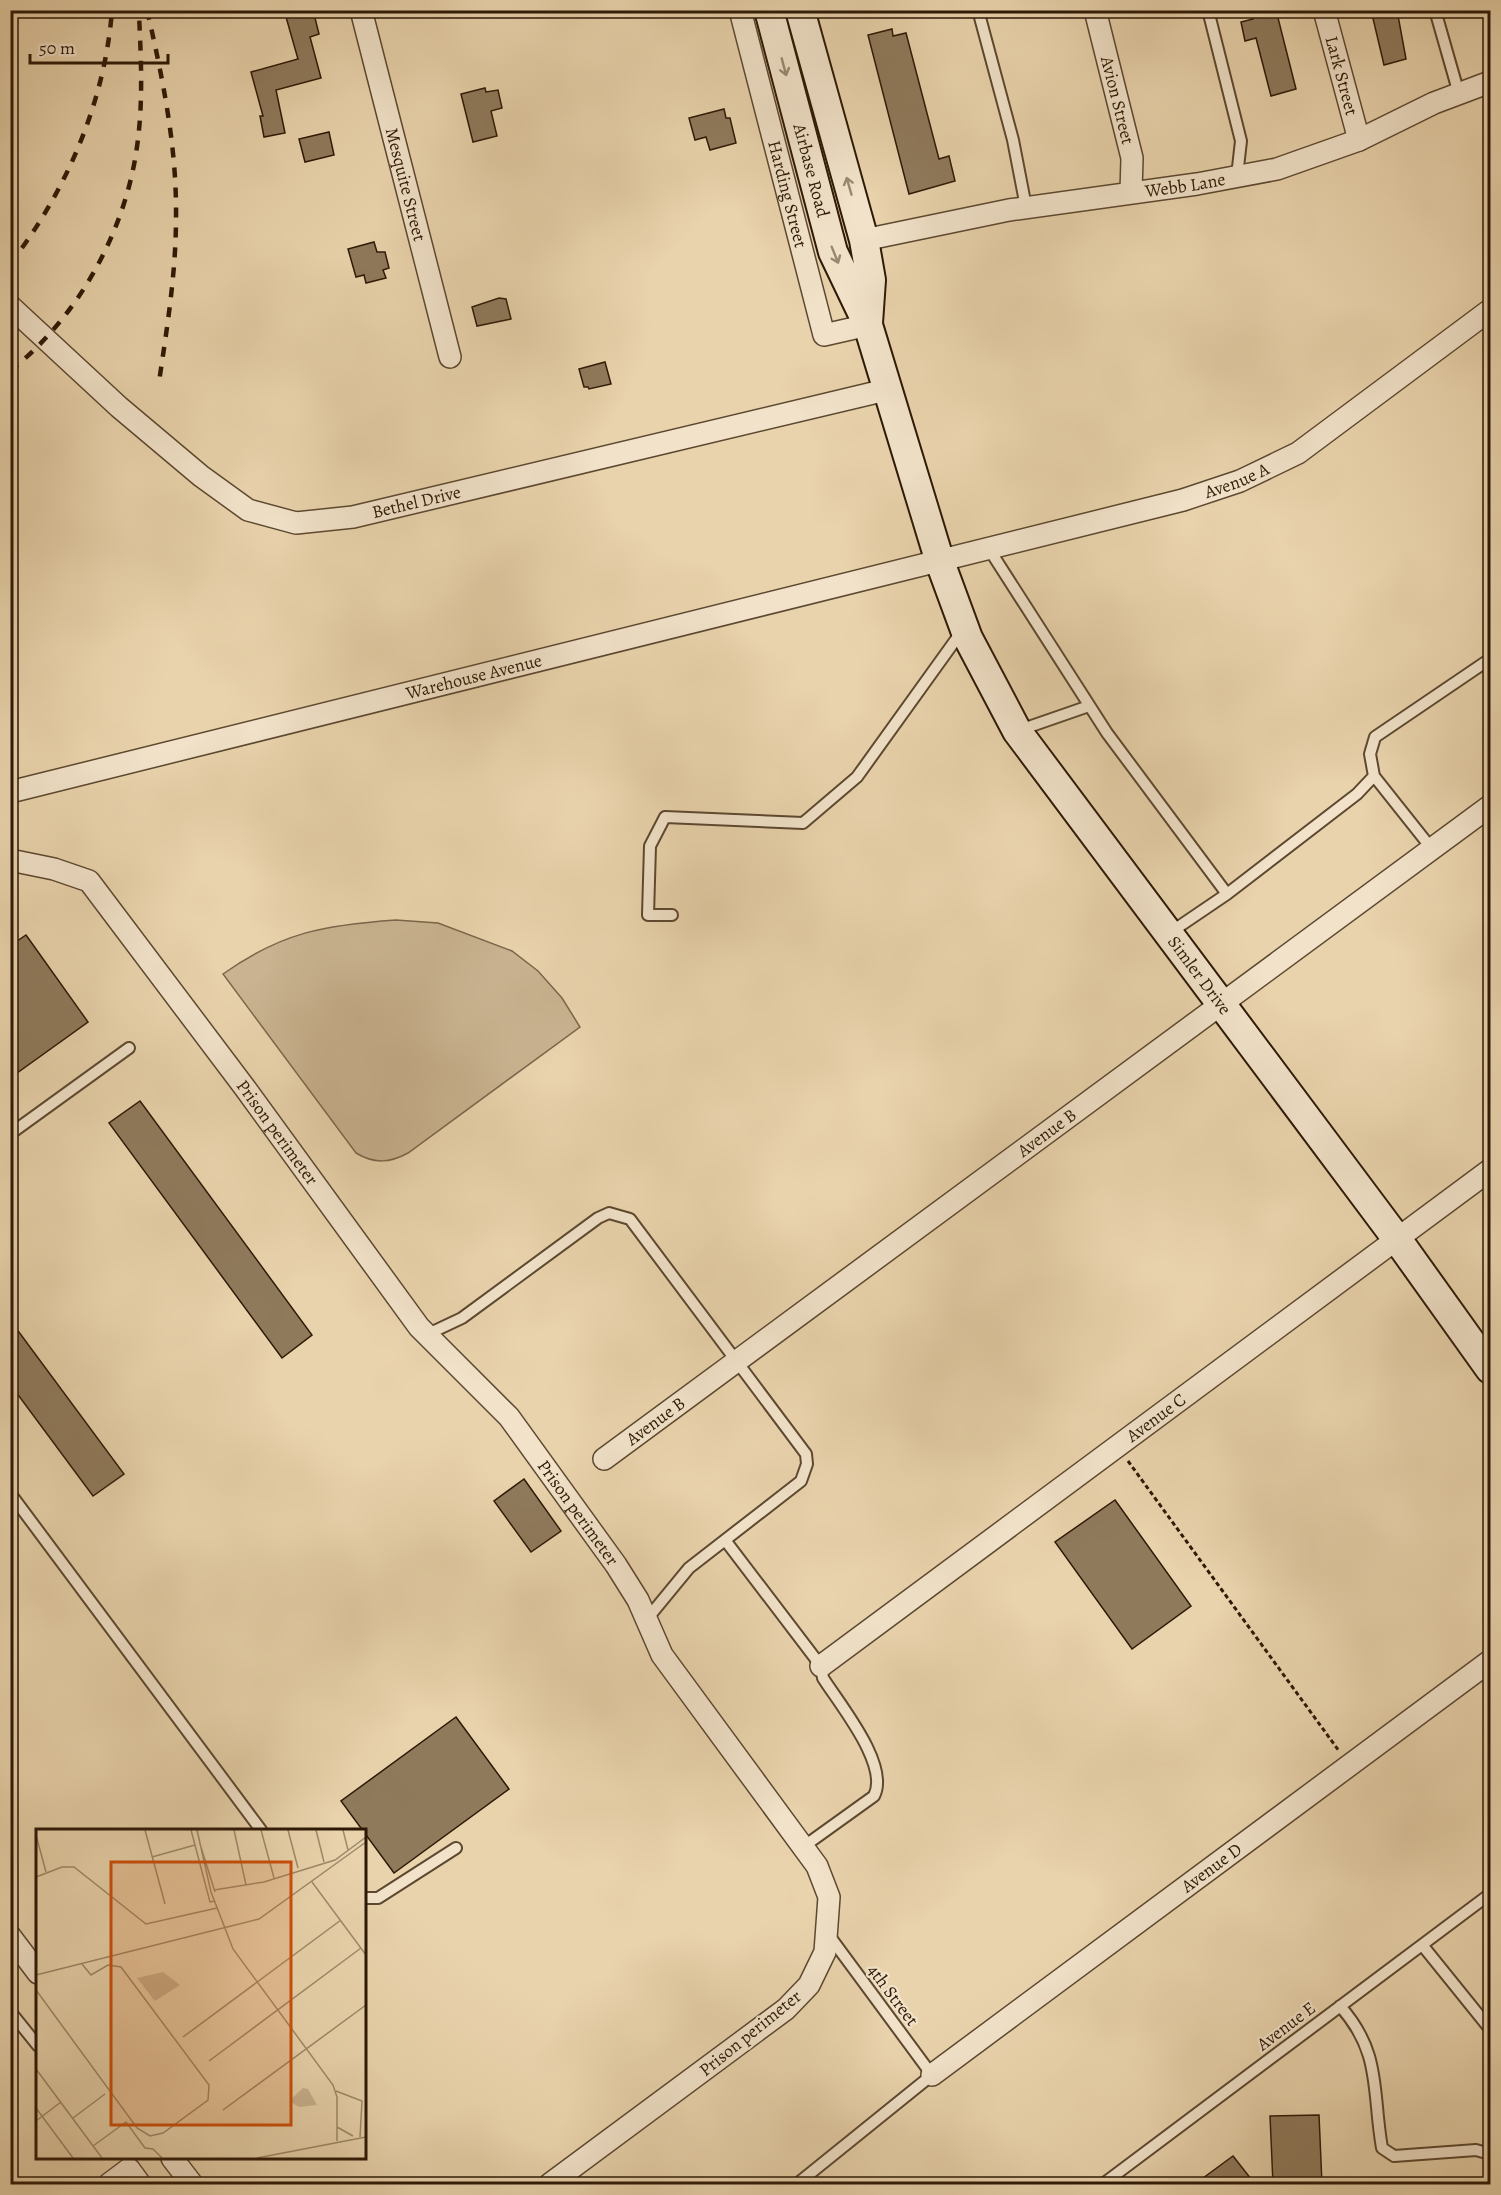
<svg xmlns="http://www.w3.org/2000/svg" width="1501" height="2195" font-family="Alegreya,serif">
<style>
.green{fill:#c9b390;stroke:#7b664b;stroke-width:1.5}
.building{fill:#8f7a5c;stroke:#2d1906;stroke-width:1.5}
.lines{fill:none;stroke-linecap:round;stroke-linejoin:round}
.lane-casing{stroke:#5c4830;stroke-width:14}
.street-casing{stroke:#5c4830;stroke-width:24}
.secondary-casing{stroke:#2d1906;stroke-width:32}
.path{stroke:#2d1906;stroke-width:3;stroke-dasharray:4.5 3;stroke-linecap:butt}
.lane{stroke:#f1e2c9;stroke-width:10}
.street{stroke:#f1e2c9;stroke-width:21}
.secondary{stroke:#f1e2c9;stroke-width:28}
.rail{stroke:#2d1906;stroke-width:4.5;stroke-dasharray:10 10;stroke-linecap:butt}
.oneway{stroke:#998871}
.labels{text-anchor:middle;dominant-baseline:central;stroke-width:4.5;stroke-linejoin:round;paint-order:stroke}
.street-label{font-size:18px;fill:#2d1906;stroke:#f1e2c9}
.inset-road{fill:none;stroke:#9e896a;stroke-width:1.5}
.view{fill:#cc4f0b;fill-opacity:0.15;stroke:#cc4f0b;stroke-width:3}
.inset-edge{fill:none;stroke:#2d1906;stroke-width:3}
</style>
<rect width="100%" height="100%" fill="#e9d3ac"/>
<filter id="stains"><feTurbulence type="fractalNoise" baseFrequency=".00333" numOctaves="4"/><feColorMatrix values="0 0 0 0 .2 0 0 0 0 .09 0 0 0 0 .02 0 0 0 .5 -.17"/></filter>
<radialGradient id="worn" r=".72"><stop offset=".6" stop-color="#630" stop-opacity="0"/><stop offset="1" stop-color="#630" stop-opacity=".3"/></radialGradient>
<path class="green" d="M396 920 438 923 512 951 538 971 562 998 580 1027 408 1153C390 1163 374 1164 356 1153L223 974C282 932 325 925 396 920Z"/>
<path class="building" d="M284 10H313L319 34 310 37 321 78 276 90 285 133 264 137 260 116H263L251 72 298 59Z
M1251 10H1276L1296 89 1271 96 1256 38 1245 41 1241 22 1253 19Z
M1371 10H1397L1406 59 1384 65Z
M892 29 893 36 906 33 939 159 949 156 955 181 909 194 868 35Z
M485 88 486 92 498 90 502 108 491 111 497 136 473 142 461 94Z
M724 109 726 118H730L736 143 710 150 706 137 695 140 689 118Z
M329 132 334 155 305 162 299 139Z
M374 242 377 252H385L389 268 383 270 386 278 366 283 364 275 356 277 348 249Z
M499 298 506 299 511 319 477 326 472 307Z
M605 362 611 384 589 389 588 387H584L579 369Z
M26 935 88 1022 10 1078V946Z
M140 1101 312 1335 282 1358 109 1123Z
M10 1320 124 1474 93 1496 10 1384Z
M524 1479 561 1531 531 1552 494 1501Z
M1115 1500 1191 1606 1132 1649 1055 1542Z
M456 1717 509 1789 394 1873 341 1801Z
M1319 2115 1322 2184H1273L1270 2116Z
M1233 2156 1255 2184H1195Z"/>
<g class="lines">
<g class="lane-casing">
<path id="lane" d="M978 10 1013 140 1026 207
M1208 10 1241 141 1237 176
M1435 10 1459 94
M989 549 1107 733 1227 894 1357 794 1374 776 1370 754 1375 737 1490 659
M1017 731 1089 706
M1374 776 1432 849
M672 915H648L650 846 665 817 803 823 857 777 962 631
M1168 934 1227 894
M10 1134 129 1048
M426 1335 462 1318 598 1218 609 1213 630 1219 806 1454 807 1464 801 1481 689 1568 647 1619
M10 1493 261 1830
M725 1540 821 1666 823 1678C840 1705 890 1765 874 1796L803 1847
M364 1898H378L456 1848
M1423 1946 1490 2029
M1340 2006C1382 2053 1372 2091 1382 2148L1394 2156 1476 2150 1490 2154
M10 2011 38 2046
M797 2184 932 2075 828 1934
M1103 2184 1490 1894"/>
</g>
<g class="street-casing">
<g id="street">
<path id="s1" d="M361 10 450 357"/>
<path id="s2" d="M740 10 824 335 868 325"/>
<path id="s3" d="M1095 10 1132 158 1131 192"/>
<path id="s4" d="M1324 10 1359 140"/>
<path id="s5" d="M864 240 1009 210 1197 184 1277 169 1359 140 1434 103 1490 82"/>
<path id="s6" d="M10 306 119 407 201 476 248 510 296 523 353 517 890 389"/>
<path id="s7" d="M10 792 1183 500 1240 481 1298 453 1490 310"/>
<path id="s8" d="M10 860 54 869 89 881 245 1088 419 1327 509 1417 616 1565 638 1600 662 1655 817 1866 829 1897 825 1952 809 1985 786 2009 550 2184"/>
<path id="s9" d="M604 1459 1490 806"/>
<path id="s10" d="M821 1666 1490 1170"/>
<path d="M10 1936 38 1973"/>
<path id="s11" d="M932 2075 1490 1661"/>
<path d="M172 2158 192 2184"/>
<path d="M109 2184 129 2169 140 2184"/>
</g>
</g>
<g class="secondary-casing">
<g id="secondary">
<path id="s12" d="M769 10 833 252 868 325 940 562 968 638 1017 731 1397 1239 1490 1369"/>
<path d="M800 10 864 240 871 280 868 323"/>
</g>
</g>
<path class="path" d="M1128 1461 1339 1751"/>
<use href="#lane" class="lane"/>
<use href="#street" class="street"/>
<use href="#secondary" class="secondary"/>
<path class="rail" d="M147 10C163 79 177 148 176 218 176 273 167 328 159 382
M10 264C66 192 105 102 112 10
M10 371C80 316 128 227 138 139 143 98 141 56 139 15"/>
</g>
<defs><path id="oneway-shaft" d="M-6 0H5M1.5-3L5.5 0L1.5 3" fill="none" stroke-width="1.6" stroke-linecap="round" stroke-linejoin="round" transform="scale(1.5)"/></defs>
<g class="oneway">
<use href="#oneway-shaft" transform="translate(784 67) rotate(75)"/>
<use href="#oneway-shaft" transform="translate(849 186) rotate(-106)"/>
<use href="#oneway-shaft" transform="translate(835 255) rotate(68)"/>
</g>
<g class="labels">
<g class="street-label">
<text stroke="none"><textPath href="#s4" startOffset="68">Lark Street</textPath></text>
<text stroke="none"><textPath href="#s3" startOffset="93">Avion Street</textPath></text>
<text stroke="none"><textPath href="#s12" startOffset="166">Airbase Road</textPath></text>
<text stroke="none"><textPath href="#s1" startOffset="180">Mesquite Street</textPath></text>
<text stroke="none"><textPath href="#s5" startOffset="326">Webb Lane</textPath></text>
<text stroke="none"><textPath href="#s2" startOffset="190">Harding Street</textPath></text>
<text stroke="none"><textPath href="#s7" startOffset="1266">Avenue A</textPath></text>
<text stroke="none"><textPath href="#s6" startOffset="486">Bethel Drive</textPath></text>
<text stroke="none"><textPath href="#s7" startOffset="478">Warehouse Avenue</textPath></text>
<text stroke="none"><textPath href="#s12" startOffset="1070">Simler Drive</textPath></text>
<text stroke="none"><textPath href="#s8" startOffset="396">Prison perimeter</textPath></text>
<text stroke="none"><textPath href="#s9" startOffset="550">Avenue B</textPath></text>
<text stroke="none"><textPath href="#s10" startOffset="417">Avenue C</textPath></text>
<text stroke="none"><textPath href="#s9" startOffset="64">Avenue B</textPath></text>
<text stroke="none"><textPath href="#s8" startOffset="882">Prison perimeter</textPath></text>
<text stroke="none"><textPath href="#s11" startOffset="348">Avenue D</textPath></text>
<text transform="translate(893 1995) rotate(53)">4th Street</text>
<text transform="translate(1286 2026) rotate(-37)">Avenue E</text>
<text transform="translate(750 2033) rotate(-39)">Prison perimeter</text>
</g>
</g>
<g transform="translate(36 1829)">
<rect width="330" height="330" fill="#e9d3ac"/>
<path d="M127 143 144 156 119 172 101 149ZM267 259 272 260 281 276 263 278 253 272Z" fill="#c9b390"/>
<path class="inset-road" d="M109 1 129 75M155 1 174 73 179 72M161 1 175 63 197 120 297 256 301 268V312M198 1 210 56M225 1 238 49M252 1 262 39M280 1 288 33M307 1 312 21M0 6 10 43M164 15 179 63M116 28 159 16M0 48 26 38H38L110 95 181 79M276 53 330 126M178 61 228 53 299 31 330 8M0 146 223 90 330 13M0 161 101 299 114 307 127 304 172 271 173 256 85 138 72 136 55 146 46 135M147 208 305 91M173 232 325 119M0 240 66 329M300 262 326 272 324 308M0 279 37 329M187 281 330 176M37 289 69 265M0 292 25 273M301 298 317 307M57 317 90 293 109 319 117 320 126 329M221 329 330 308"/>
<path class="view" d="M75 33H255V296H75Z"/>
<rect width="330" height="330" class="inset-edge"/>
</g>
<rect width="1501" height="2195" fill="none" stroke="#e9d3ac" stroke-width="36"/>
<rect x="12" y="12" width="1477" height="2171" fill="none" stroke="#2d1906" stroke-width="3"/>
<rect x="18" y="18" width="1465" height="2159" fill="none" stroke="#2d1906" stroke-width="1.5"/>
<path d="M30 54v9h138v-9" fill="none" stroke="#2d1906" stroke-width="3"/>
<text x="39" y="54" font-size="18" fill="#2d1906" stroke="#f1e2c9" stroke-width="4.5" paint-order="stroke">50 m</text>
<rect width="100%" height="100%" filter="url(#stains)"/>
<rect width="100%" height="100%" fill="url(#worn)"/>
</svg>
